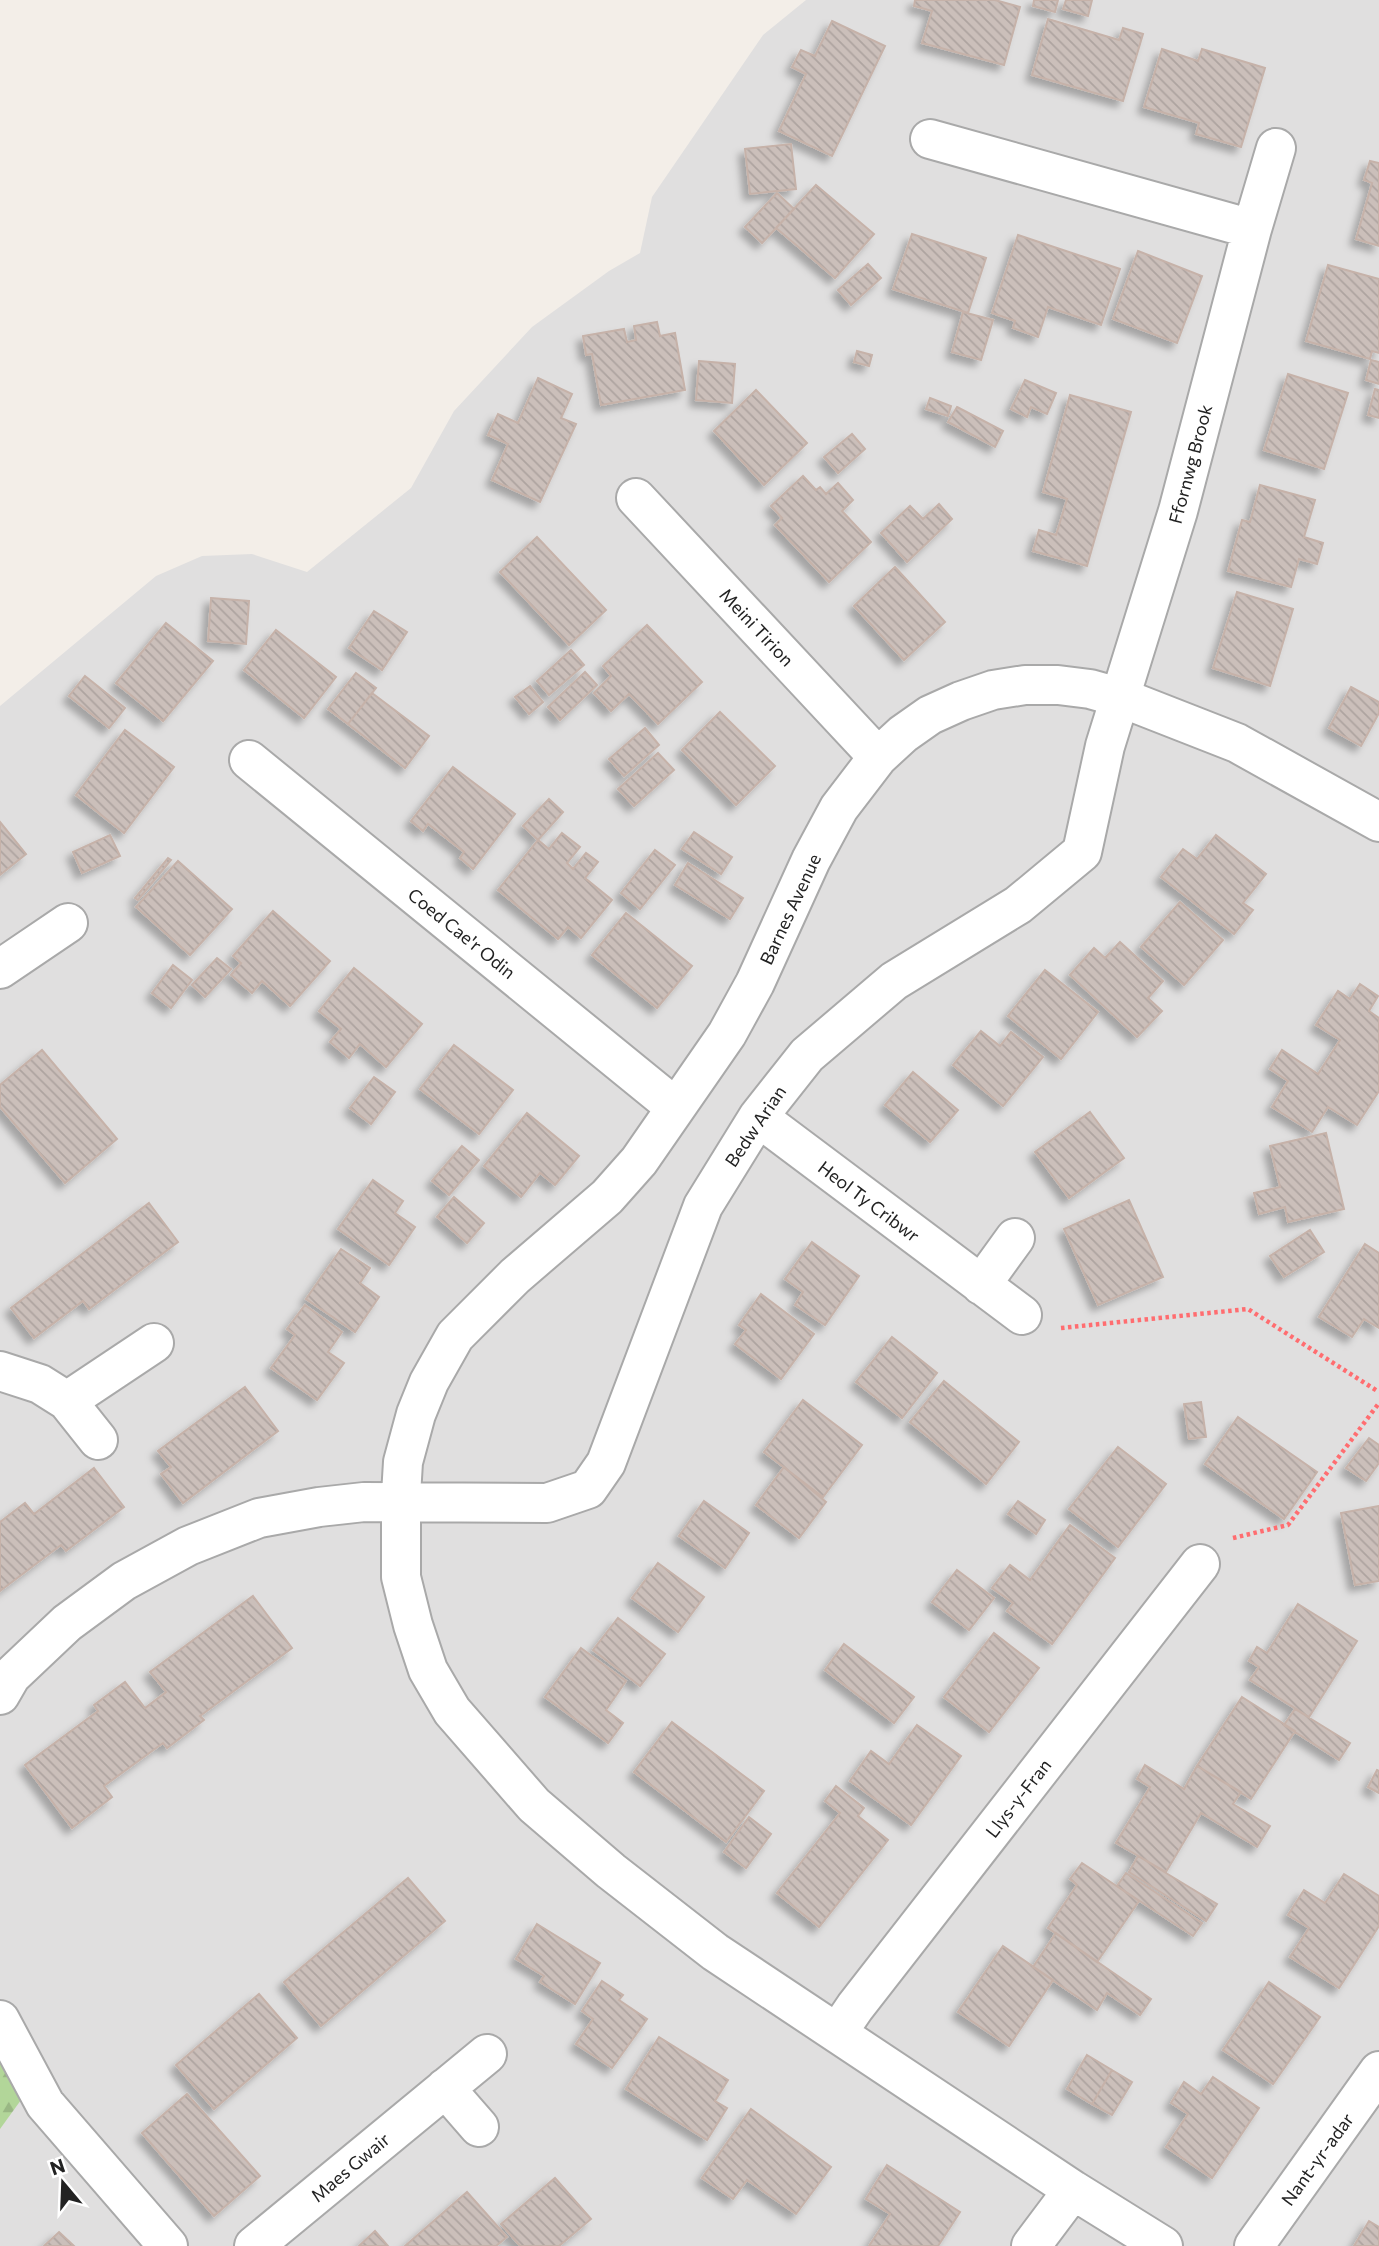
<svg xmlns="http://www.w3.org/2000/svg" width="1379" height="2246" font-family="Commissioner,sans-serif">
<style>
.residential{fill:#e0dfdf}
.forest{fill:url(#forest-firs)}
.building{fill:url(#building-back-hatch);stroke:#c6b2a9;stroke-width:2;filter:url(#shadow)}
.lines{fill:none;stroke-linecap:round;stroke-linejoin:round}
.street-casing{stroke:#a9a9a9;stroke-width:42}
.path{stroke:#ff6d70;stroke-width:4.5;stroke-dasharray:3.5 3.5;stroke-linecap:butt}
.street{stroke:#fff;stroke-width:38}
.labels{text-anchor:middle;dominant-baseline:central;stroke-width:7;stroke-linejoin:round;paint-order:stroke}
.street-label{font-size:18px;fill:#222;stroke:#fff}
</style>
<defs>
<pattern id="forest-firs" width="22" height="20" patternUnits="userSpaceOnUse" patternTransform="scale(1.75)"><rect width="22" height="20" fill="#b2d699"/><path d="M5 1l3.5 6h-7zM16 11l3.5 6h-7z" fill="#99b784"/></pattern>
<pattern id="building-back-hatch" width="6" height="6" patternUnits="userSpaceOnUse" patternTransform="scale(1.75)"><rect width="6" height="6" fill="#cbbfba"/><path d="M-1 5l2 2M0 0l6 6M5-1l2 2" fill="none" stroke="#aea4a0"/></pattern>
<filter id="shadow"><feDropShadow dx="-6" dy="6" stdDeviation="3.5" flood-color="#0004"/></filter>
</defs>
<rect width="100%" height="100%" fill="#f3eee8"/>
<path class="residential" d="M806 0H1379V2246H0V706L156 576 202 556 252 554 307 572 411 488 454 411 532 327 609 271 640 253 652 197 763 35Z"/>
<path class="forest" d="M0 2060 21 2100 0 2129Z"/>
<path class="building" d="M915 0H995L1020 7 1004 65 922 43 932 11 914 6Z
M1034 0H1058L1055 12 1033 6Z
M1066 0H1092L1088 16 1063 9Z
M1048 19 1119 40 1123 28 1143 34 1123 101 1032 75Z
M832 21 885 46 832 156 779 131 806 74 792 67 801 50 815 56Z
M1162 49 1198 61 1202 49 1265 68 1241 147 1196 134 1199 123 1144 107Z
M791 144 796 189 750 194 745 149Z
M1370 161 1379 163V246L1356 239 1372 183 1364 180Z
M816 185 874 234 835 278 776 228Z
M777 193 794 209 762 243 745 227Z
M912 234 986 258 968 313 893 289Z
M1018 235 1120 269 1101 325 1048 307 1038 337 1013 328 1015 321 992 313Z
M1138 251 1202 276 1177 343 1113 319Z
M868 264 881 278 851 305 838 290Z
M1328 265 1379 279V353L1372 351 1370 359 1306 341Z
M963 312 993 320 981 360 952 352Z
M657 322 660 336 675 333 685 390 601 405 592 354 586 355 583 336 624 329 627 342 636 340 634 326Z
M857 351 872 355 869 366 854 362Z
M1371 360 1379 362V384L1366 380Z
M699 361 735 364 732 403 696 400Z
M1288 374 1348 393 1324 469 1264 450Z
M538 378 572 394 561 418 576 424 540 502 492 480 508 444 488 435 498 414 518 423Z
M1025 380 1056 393 1047 414 1031 407 1027 417 1011 409Z
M1375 389 1379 390V418L1368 415Z
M756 390 807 443 764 485 714 431Z
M1070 395 1131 412 1087 566 1033 551 1039 530 1056 535 1067 499 1043 492Z
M930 398 951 406 948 416 926 409Z
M957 407 1003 431 995 447 948 422Z
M852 434 865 449 838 473 824 457Z
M803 476 816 490 820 487 826 494 838 483 853 500 842 511 871 542 829 582 775 525 782 518 771 506Z
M1260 485 1315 500 1304 537 1323 543 1317 564 1299 559 1291 587 1228 571 1242 520 1250 522Z
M939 504 952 519 907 562 881 533 910 506 923 519Z
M537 537 606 610 569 645 500 572Z
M895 567 945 622 904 660 854 606Z
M1237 592 1293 609 1270 686 1213 668Z
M211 598 249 601 246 644 208 641Z
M374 611 407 632 382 670 349 648Z
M166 623 213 661 163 721 116 683Z
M647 625 702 682 658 724 629 694 611 711 594 693 611 676 603 666Z
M276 630 336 677 304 718 244 670Z
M571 650 584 665 549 695 537 681Z
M585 672 597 685 560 720 548 707Z
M356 673 376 688 348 724 328 709Z
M85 676 125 708 109 728 69 696Z
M530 686 543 702 529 714 515 697Z
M1351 687 1379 702V713L1361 746 1329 728Z
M372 693 429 736 405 768 348 724Z
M720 712 775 766 736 805 682 750Z
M645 728 659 745 624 776 609 759Z
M125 730 174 767 124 833 76 795Z
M658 753 674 770 634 806 618 789Z
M453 767 515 814 473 869 460 858 464 852 428 824 423 831 411 821Z
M549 799 563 812 538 840 523 826Z
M0 822 26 854 0 875Z
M694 832 732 857 721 874 682 849Z
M562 833 580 847 567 863 573 869 586 853 598 862 585 878 612 900 581 938 568 927 558 939 498 890 538 840 549 849Z
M110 835 120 856 82 873 73 852Z
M1216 835 1266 874 1243 903 1253 910 1234 934 1161 877 1183 849 1197 859Z
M655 850 675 865 640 909 621 893Z
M168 858 171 860 138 900 135 898Z
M178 861 232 909 190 955 136 907Z
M688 863 743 898 730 919 675 885Z
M1180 902 1223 940 1184 985 1141 947Z
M273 911 330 961 290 1006 262 981 252 993 231 975 241 963 233 956Z
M626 913 692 966 657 1008 592 955Z
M1120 942 1163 981 1148 998 1162 1011 1137 1037 1070 975 1094 948 1105 958Z
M217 958 231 969 205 997 192 985Z
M173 965 192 980 171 1008 152 993Z
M354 968 422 1024 386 1067 360 1044 349 1058 330 1042 341 1029 319 1011Z
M1045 970 1098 1012 1061 1059 1008 1016Z
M1360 984 1378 996 1369 1011 1379 1018V1091L1357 1125 1328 1107 1312 1132 1272 1107 1288 1081 1270 1069 1282 1050 1318 1074 1340 1040 1316 1025 1338 991 1350 999Z
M981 1031 1000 1046 1011 1032 1043 1057 1003 1106 953 1065Z
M454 1045 513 1090 479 1134 420 1089Z
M42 1050 117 1139 65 1183 0 1107V1085Z
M913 1072 958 1110 930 1142 885 1105Z
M374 1077 395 1092 371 1124 350 1108Z
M1090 1112 1124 1158 1069 1198 1035 1152Z
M527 1113 579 1156 555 1185 540 1173 521 1197 484 1166Z
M1326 1133 1344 1209 1288 1222 1285 1207 1259 1214 1254 1193 1280 1187 1270 1146Z
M462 1146 479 1160 449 1195 432 1181Z
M373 1180 403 1201 395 1213 415 1227 389 1265 338 1229Z
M454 1197 484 1223 467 1243 437 1217Z
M1129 1200 1163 1277 1098 1305 1064 1229Z
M149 1203 178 1242 89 1309 83 1301 34 1338 11 1308Z
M1310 1230 1324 1252 1284 1277 1270 1256Z
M812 1242 859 1276 825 1325 795 1305 803 1292 785 1279Z
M1365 1244 1379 1253V1328L1364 1319 1352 1337 1319 1317Z
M341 1249 370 1268 360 1283 379 1297 355 1332 306 1299Z
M761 1294 814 1334 781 1379 735 1344 746 1330 739 1325Z
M305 1305 342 1332 328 1352 344 1363 317 1400 271 1368 295 1335 287 1329Z
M892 1337 937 1373 902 1418 856 1382Z
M944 1381 1019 1442 986 1484 910 1422Z
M245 1387 278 1431 183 1503 161 1474 171 1467 158 1451Z
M803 1400 862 1445 823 1497 764 1452Z
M1201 1402 1206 1437 1189 1439 1184 1404Z
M1238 1417 1317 1472 1284 1519 1205 1464Z
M1369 1438 1379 1445V1463L1366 1481 1346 1468Z
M1118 1447 1166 1484 1118 1547 1069 1509Z
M784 1467 826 1502 799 1538 756 1505Z
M94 1468 124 1507 66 1551 61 1545 0 1591V1522L25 1503 34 1514Z
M704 1501 749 1533 725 1568 679 1536Z
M1018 1501 1045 1520 1036 1534 1008 1514Z
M1379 1506V1581L1355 1585 1341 1513Z
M1070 1525 1115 1558 1052 1644 1007 1611 1013 1603 992 1588 1010 1565 1030 1580Z
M658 1563 704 1597 678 1632 632 1598Z
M957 1570 994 1598 969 1630 932 1602Z
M253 1596 292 1648 200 1716 204 1720 167 1748 163 1743 104 1786 112 1797 72 1828 25 1765 98 1711 94 1705 125 1682 145 1708 166 1692 150 1672Z
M1298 1604 1357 1641 1309 1717 1250 1680 1259 1667 1249 1661 1257 1647 1267 1653Z
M618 1618 665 1654 640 1686 593 1650Z
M994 1633 1039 1668 989 1732 944 1697Z
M844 1644 914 1697 894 1723 825 1670Z
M581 1648 626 1681 606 1710 623 1723 608 1743 545 1697Z
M1242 1697 1295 1731 1251 1799 1197 1766Z
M1295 1709 1350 1743 1339 1760 1284 1725Z
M672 1722 764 1791 726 1842 634 1772Z
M917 1725 961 1756 911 1825 850 1781 871 1751 889 1764Z
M1145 1765 1184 1789 1197 1766 1241 1792 1233 1804 1270 1826 1257 1847 1201 1813 1166 1872 1116 1843 1150 1787 1137 1779Z
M1377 1770 1379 1771V1793L1368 1787Z
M836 1786 864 1808 858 1816 888 1840 819 1927 777 1893 840 1813 825 1801Z
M749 1817 771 1834 746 1868 724 1852Z
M1138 1856 1217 1904 1206 1921 1129 1872Z
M1082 1863 1139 1901 1097 1962 1048 1928 1077 1885 1070 1879Z
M1126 1873 1202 1923 1193 1936 1117 1886Z
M1344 1874 1379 1896V1926L1339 1988 1290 1957 1309 1928 1288 1915 1304 1890 1325 1903Z
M408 1878 445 1921 321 2026 284 1982Z
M537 1924 600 1963 575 2004 540 1982 544 1976 516 1959Z
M1056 1933 1151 1999 1140 2015 1107 1993 1097 2010 1033 1967Z
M1003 1946 1053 1980 1009 2046 958 2012Z
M602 1981 623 1995 619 2000 647 2019 612 2068 576 2044 593 2019 582 2011Z
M1269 1982 1320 2017 1273 2084 1223 2050Z
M259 1994 297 2038 214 2109 176 2065Z
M659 2037 728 2080 715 2101 727 2108 707 2140 626 2089Z
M1087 2055 1112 2070 1092 2104 1067 2089Z
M1112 2070 1132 2082 1112 2115 1092 2104Z
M1213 2077 1259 2108 1212 2178 1166 2147 1188 2114 1171 2103 1184 2082 1201 2094Z
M187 2094 260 2176 214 2216 142 2133Z
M751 2109 831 2167 796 2214 747 2180 733 2199 702 2178Z
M887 2165 960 2212 938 2246H869L890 2214 866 2199Z
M555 2178 591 2219 559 2246H520L501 2224Z
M467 2192 507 2237 496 2246H405Z
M1369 2221 1379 2227V2246H1354Z
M375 2231 388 2246H359Z
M59 2232 74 2246H44Z"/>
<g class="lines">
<g class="street-casing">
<path id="street" d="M1252 229 1276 148
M636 498 878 757
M249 760 675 1107
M0 969 68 923
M758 1117 1022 1315
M981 1285 1015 1238
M0 1371 40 1384 67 1401 154 1343
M67 1401 98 1440
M0 1695 11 1676 67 1623 124 1581 188 1546 259 1518 319 1507 364 1502 547 1503 588 1489 606 1463 703 1206 758 1117 807 1055 894 981 1018 905 1082 852 1105 746 1178 511 1252 229 930 139
M0 2020 45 2104 168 2246
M838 2032 855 2007 1200 1564
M445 2088 479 2127
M254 2246 487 2054
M1031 2246 1073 2190
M1163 2246 1073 2190 715 1952 611 1871 534 1805 452 1711 428 1670 413 1625 401 1577V1495L403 1462 416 1414 429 1382 455 1336 515 1276 607 1197 639 1161 727 1034 755 983 811 860 839 808 878 757 903 734 930 715 961 701 993 690 1025 685H1058L1090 689 1122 698 1237 743 1379 822
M1254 2246 1379 2071"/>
</g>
<path class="path" d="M1061 1328 1248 1309 1379 1392
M1233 1538 1288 1525 1379 1403"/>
<use href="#street" class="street"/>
</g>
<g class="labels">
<g class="street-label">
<text transform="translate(1190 464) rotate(-75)">Ffornwg Brook</text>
<text transform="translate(757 627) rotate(47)">Meini Tirion</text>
<text transform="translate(790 909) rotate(-65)">Barnes Avenue</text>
<text transform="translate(462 933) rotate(39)">Coed Cae'r Odin</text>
<text transform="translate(755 1126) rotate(-56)">Bedw Arian</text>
<text transform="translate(869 1201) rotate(37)">Heol Ty Cribwr</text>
<text transform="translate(1018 1798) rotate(-52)">Llys-y-Fran</text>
<text transform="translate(1317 2159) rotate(-54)">Nant-yr-adar</text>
<text transform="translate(350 2167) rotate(-40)">Maes Gwair</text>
</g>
</g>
<g transform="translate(63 2183) rotate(341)" stroke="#ffffff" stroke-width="5" paint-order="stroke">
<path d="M0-5L12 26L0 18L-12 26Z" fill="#222222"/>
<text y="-10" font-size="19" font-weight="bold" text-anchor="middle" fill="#222222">N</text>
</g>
</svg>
